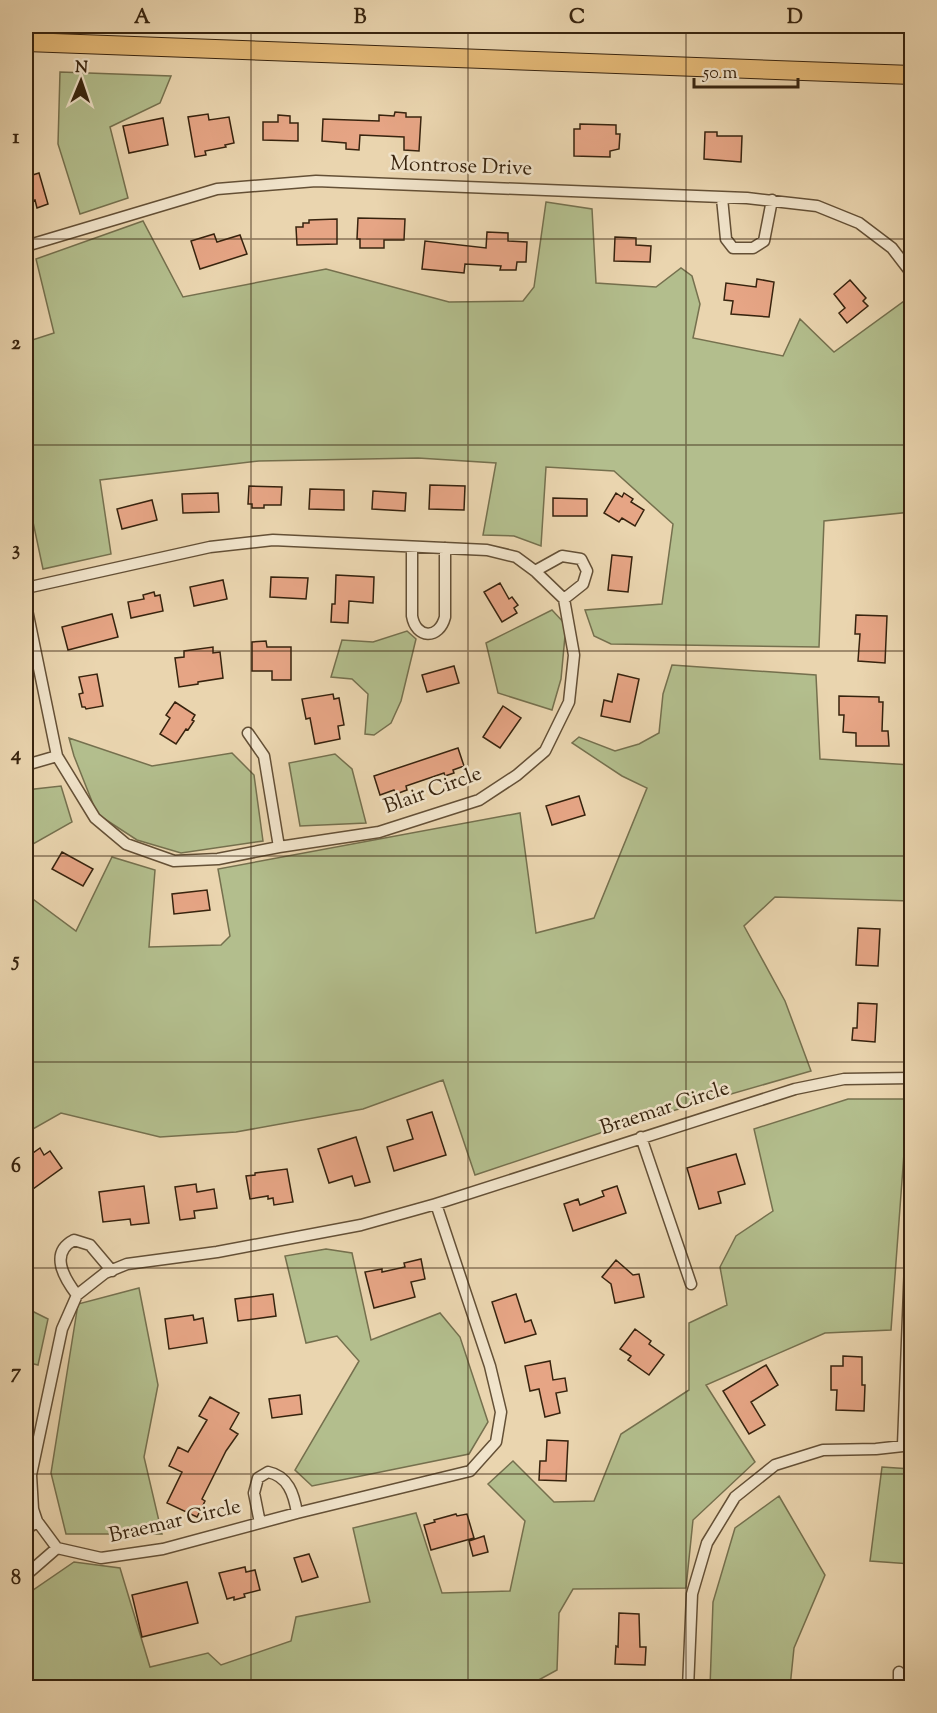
<svg xmlns="http://www.w3.org/2000/svg" width="937" height="1713" font-family="'Sorts Mill Goudy',serif">
<style>
.green{fill:#b3be8d;stroke:#75704e;stroke-width:1.5}
.building{fill:#e6a585;stroke:#37230e;stroke-width:1.5}
.lines{fill:none;stroke-linecap:round;stroke-linejoin:round}
.minor-casing{stroke:#645036;stroke-width:13}
.primary-casing{stroke:#37230e;stroke-width:20}
.minor{stroke:#f1e4cb;stroke-width:10}
.primary{stroke:#e5ba78;stroke-width:18}
.grid{fill:none;stroke:#37230e;stroke-width:1.5;stroke-opacity:0.55}
.labels{text-anchor:middle;dominant-baseline:central;stroke-width:5;stroke-linejoin:round;paint-order:stroke}
.street-label{font-size:21px;fill:#37230e;stroke:#f1e4cb}
.neatline{fill:none;stroke:#37230e;stroke-width:2}
.grid-label{font-size:20px;text-anchor:middle;font-weight:bold;fill:#37230e}
</style>
<rect width="100%" height="100%" fill="#ead5af"/>
<filter id="stains"><feTurbulence type="fractalNoise" baseFrequency=".00333" numOctaves="4"/><feColorMatrix values="0 0 0 0 .2 0 0 0 0 .09 0 0 0 0 .02 0 0 0 .5 -.17"/></filter>
<radialGradient id="worn" r=".72"><stop offset=".6" stop-color="#630" stop-opacity="0"/><stop offset="1" stop-color="#630" stop-opacity=".3"/></radialGradient>
<path class="green" d="M60 72 171 76 160 103 110 127 128 198 80 214 58 144Z
M546 202 592 209 596 283 656 287 681 268 692 276 700 304 693 338 783 356 800 319 834 352 907 299 912 312 911 512 824 521 819 647 611 644 594 636 585 610 662 604 673 524 614 471 546 467 541 546 514 536 483 535 496 463 418 458 259 461 100 480 111 554 43 569 26 489V342L54 333 36 259 143 221 183 297 326 269 449 302 523 301 534 287Z
M552 610 566 625 561 679 552 710 498 693 486 643Z
M407 631 416 639 401 701 391 723 374 735 365 734 368 694 352 679 331 677 342 640 373 642Z
M672 665 816 675 820 759 911 765V901L775 897 744 926 785 1001 811 1071 627 1124 475 1175 443 1080 363 1109 236 1132 160 1137 61 1113 26 1133V894L76 931 112 857 155 870 149 947 221 945 230 936 218 869 520 813 536 933 594 918 647 788 622 776 572 743 579 737 615 751 639 744 659 733 663 694Z
M69 738 152 766 232 753 254 775 263 841 181 853 137 840 97 814 74 756Z
M335 754 352 769 366 823 300 826 289 763Z
M61 786 72 822 26 848V790Z
M848 1099H908L891 1330 825 1333 706 1385 755 1462 693 1520 686 1588 573 1589 559 1613 557 1670 533 1683 532 1687H26V1595L74 1562 120 1568 150 1667 208 1653 221 1665 291 1641 296 1617 370 1602 353 1528 416 1513 442 1593 510 1591 525 1521 488 1484 513 1461 554 1502 594 1501 621 1434 689 1390V1323L727 1305 720 1267 736 1236 773 1211 754 1129Z
M326 1249 352 1253 371 1340 440 1313 460 1337 488 1422 469 1454 312 1486 295 1470 359 1361 337 1336 306 1343 285 1256Z
M139 1288 158 1385 144 1457 162 1534H66L51 1473 78 1304Z
M26 1308 48 1319 38 1365 26 1362Z
M882 1467 911 1469V1564L870 1561Z
M779 1496 825 1575 794 1648 790 1687H710L713 1602 735 1528Z"/>
<path class="building" d="M395 112 406 113V117H421L419 151 404 150V137L360 135 359 150 346 149V143L322 141 323 119 379 121V115L394 116Z
M208 114 209 120 229 117 234 143 225 145 226 147 205 151 206 155 195 157 188 117Z
M278 115 290 116V123H298V141L263 140V122H278Z
M163 118 168 145 129 153 123 126Z
M580 124 616 125V134H620L619 149 610 151V157L574 156V129H580Z
M705 132H717V136H742L741 162 704 159Z
M39 173 48 204 37 208 35 200 26 203V177Z
M358 218 405 219 404 240H384V248H360V239H357Z
M337 219V244L297 245 296 227H303V223H309V220Z
M487 232 508 233V241L527 242 526 262H517L516 270H500L501 266 465 264 464 273 422 269 425 241 486 248Z
M214 234 217 242 240 235 247 254 200 269 191 241Z
M615 237 636 238V245L651 246 650 262 614 261Z
M757 279 774 282 769 317 731 314 733 301 724 300 726 283 756 287Z
M850 280 866 298 863 301 868 306 847 323 839 313 845 308 834 294Z
M430 485 465 486 464 510 429 509Z
M249 486 282 487 281 505H264V508H252V504H248Z
M310 489 344 490V510L309 509Z
M373 491 406 493 405 511 372 509Z
M218 493 219 512 183 513 182 494Z
M616 493 622 497 624 493 633 499 631 502 644 510 635 526 622 518 619 522 604 513Z
M553 498 587 499V516H553Z
M152 500 157 520 122 529 117 509Z
M612 555 632 557 628 592 608 590Z
M336 575 374 577 373 603 349 601 348 623 331 622 332 604H335Z
M271 577 308 578 306 599 270 597Z
M223 580 227 599 194 606 190 587Z
M500 583 509 599 512 597 518 605 514 608 517 613 502 622 484 592Z
M154 592 155 596 160 595 163 611 131 618 128 602 144 599 143 595Z
M112 614 118 637 68 650 62 627Z
M856 615 887 616 885 663 858 661 860 634H855Z
M266 641 267 647H291V680H272V671H252V642Z
M213 647V653L220 652 223 678 198 682V684L179 687 175 658 184 657V651Z
M454 666 459 683 427 692 422 675Z
M97 674 103 706 86 709 85 707H82L79 694 83 693 79 677Z
M618 674 639 679 630 722 601 716 604 700 612 702Z
M333 694 334 699 339 698 344 725 338 726 340 739 315 744 310 718 306 719 302 699Z
M839 696 879 697V702H883L882 731H888L889 746H856V733L843 732 844 715H839Z
M175 702 195 715 192 720 194 721 188 730 186 729 176 744 160 734 170 718 166 715Z
M503 706 521 718 500 748 483 737Z
M458 748 464 766 453 770 454 773 445 776 444 773 406 786 407 790 396 794 394 790 380 795 374 776Z
M579 796 585 815 552 825 546 806Z
M62 852 93 869 83 886 52 869Z
M207 890 210 910 174 914 172 894Z
M858 928 880 929 878 966 856 965Z
M858 1003 877 1004 875 1042 852 1040 853 1028H857Z
M432 1112 446 1155 394 1171 387 1147 413 1139 407 1120Z
M356 1137 370 1182 355 1186 352 1176 329 1183 318 1149Z
M40 1148 44 1155 50 1151 62 1168 26 1194V1158Z
M736 1154 745 1184 718 1192 721 1203 699 1209 687 1168Z
M287 1169 293 1202 274 1205 273 1198 268 1199V1196L250 1199 246 1176 255 1175V1173Z
M196 1184 197 1192 214 1189 217 1208 194 1211 195 1218 180 1220 175 1187Z
M144 1186 149 1223 131 1225 130 1219 103 1222 99 1192Z
M617 1186 626 1213 573 1231 564 1204 578 1199 580 1205 604 1196 602 1191Z
M421 1259 425 1279 411 1282 415 1297 374 1308 365 1272 382 1269V1272L405 1267 404 1263Z
M616 1260 633 1275 639 1274 644 1297 615 1303 611 1284 602 1277Z
M273 1294 276 1316 238 1321 235 1299Z
M516 1294 525 1322 531 1320 536 1334 505 1343 492 1302Z
M193 1315 194 1320 203 1318 207 1343 169 1349 165 1319Z
M635 1329 651 1341 649 1344 664 1355 649 1375 628 1360 631 1356 620 1349Z
M843 1356 862 1357V1385H865L864 1411 836 1410 837 1390H831V1366H843Z
M550 1361 553 1380 565 1378 567 1391 556 1393 560 1413 545 1417 539 1389 530 1391 525 1366Z
M766 1365 778 1385 751 1402 765 1425 749 1434 723 1391Z
M300 1395 302 1414 272 1418 269 1399Z
M210 1397 239 1413 230 1429 238 1434 226 1451 202 1499 205 1501 197 1517 167 1503 182 1472 169 1466 178 1447 188 1452 207 1420 199 1416Z
M547 1440 568 1441 566 1481 539 1480 540 1461H546Z
M456 1514 457 1516 467 1514 474 1538 431 1550 424 1525 435 1522 434 1520Z
M484 1536 488 1552 473 1556 469 1541Z
M309 1554 318 1577 302 1582 294 1558Z
M245 1567 246 1572 255 1570 260 1590 244 1594 245 1597 234 1600V1597L227 1599 219 1573Z
M187 1582 198 1623 142 1637 132 1595Z
M619 1613 639 1614 640 1647H646L645 1665 615 1664 616 1646 618 1647Z"/>
<g class="lines">
<g class="minor-casing">
<path id="minor" d="M722 198 726 239 733 248H753L764 241 772 200
M26 246 217 189 316 181 747 198 817 206 859 223 892 248 912 274
M412 548V616C416 639 439 640 445 617V548
M535 571 562 556 581 559 587 571 583 584 564 599
M26 588 210 547 273 540 487 550 516 557 535 571 564 599 574 655 569 702 545 751 517 775 479 800 379 832 279 847 218 859 174 861 126 844 95 818 57 756 26 605
M248 733 264 756 279 847
M26 765 57 756
M641 1137 691 1284
M436 1204 490 1366 501 1412 496 1442 470 1471 297 1513 163 1549 101 1558 57 1548 37 1521 33 1509 31 1475 62 1329 77 1295 105 1273 127 1264 217 1252 361 1225 436 1204 795 1089 844 1079 912 1078
M77 1295C64 1278 49 1253 74 1240L90 1245 112 1271
M903 1445 912 1212
M260 1523 254 1493 258 1478 268 1472C288 1476 294 1494 297 1513
M26 1530 37 1521
M26 1575 57 1548
M688 1688 692 1594 707 1543 735 1497 775 1465 823 1450 876 1449 912 1445
M899 1688V1672"/>
</g>
<g class="primary-casing">
<path id="primary" d="M26 42 912 75"/>
</g>
<use href="#minor" class="minor"/>
<use href="#primary" class="primary"/>
</g>
<path class="grid" d="M251 26V1688M468 26V1688M686 26V1688M26 239H912M26 445H912M26 651H912M26 856H912M26 1062H912M26 1268H912M26 1474H912"/>
<g class="labels">
<g class="street-label">
<text transform="translate(461 167) rotate(2)">Montrose Drive</text>
<text transform="translate(433 791) rotate(-20)">Blair Circle</text>
<text transform="translate(665 1109) rotate(-18)">Braemar Circle</text>
<text transform="translate(175 1522) rotate(-13)">Braemar Circle</text>
</g>
</g>
<rect width="937" height="1713" fill="none" stroke="#ead5af" stroke-width="66"/>
<g transform="translate(81 81) rotate(2)" stroke="#f1e4cb" stroke-width="4.5" paint-order="stroke">
<path d="M0-4.5L10 22L0 15L-10 22Z" fill="#37230e"/>
<text y="-9" font-size="16" font-weight="bold" text-anchor="middle" fill="#37230e">N</text>
</g>
<path d="M694 78v9h104v-9" fill="none" stroke="#37230e" stroke-width="3"/>
<text x="703" y="78" font-size="18" fill="#37230e" stroke="#f1e4cb" stroke-width="4.5" paint-order="stroke">50 m</text>
<rect x="33" y="33" width="871" height="1647" class="neatline"/>
<g class="grid-label">
<text x="142" y="23">A</text>
<text x="360" y="23">B</text>
<text x="577" y="23">C</text>
<text x="795" y="23">D</text>
<text x="16" y="143">1</text>
<text x="16" y="349">2</text>
<text x="16" y="555">3</text>
<text x="16" y="760">4</text>
<text x="16" y="966">5</text>
<text x="16" y="1172">6</text>
<text x="16" y="1378">7</text>
<text x="16" y="1584">8</text>
</g>
<rect width="100%" height="100%" filter="url(#stains)"/>
<rect width="100%" height="100%" fill="url(#worn)"/>
</svg>
